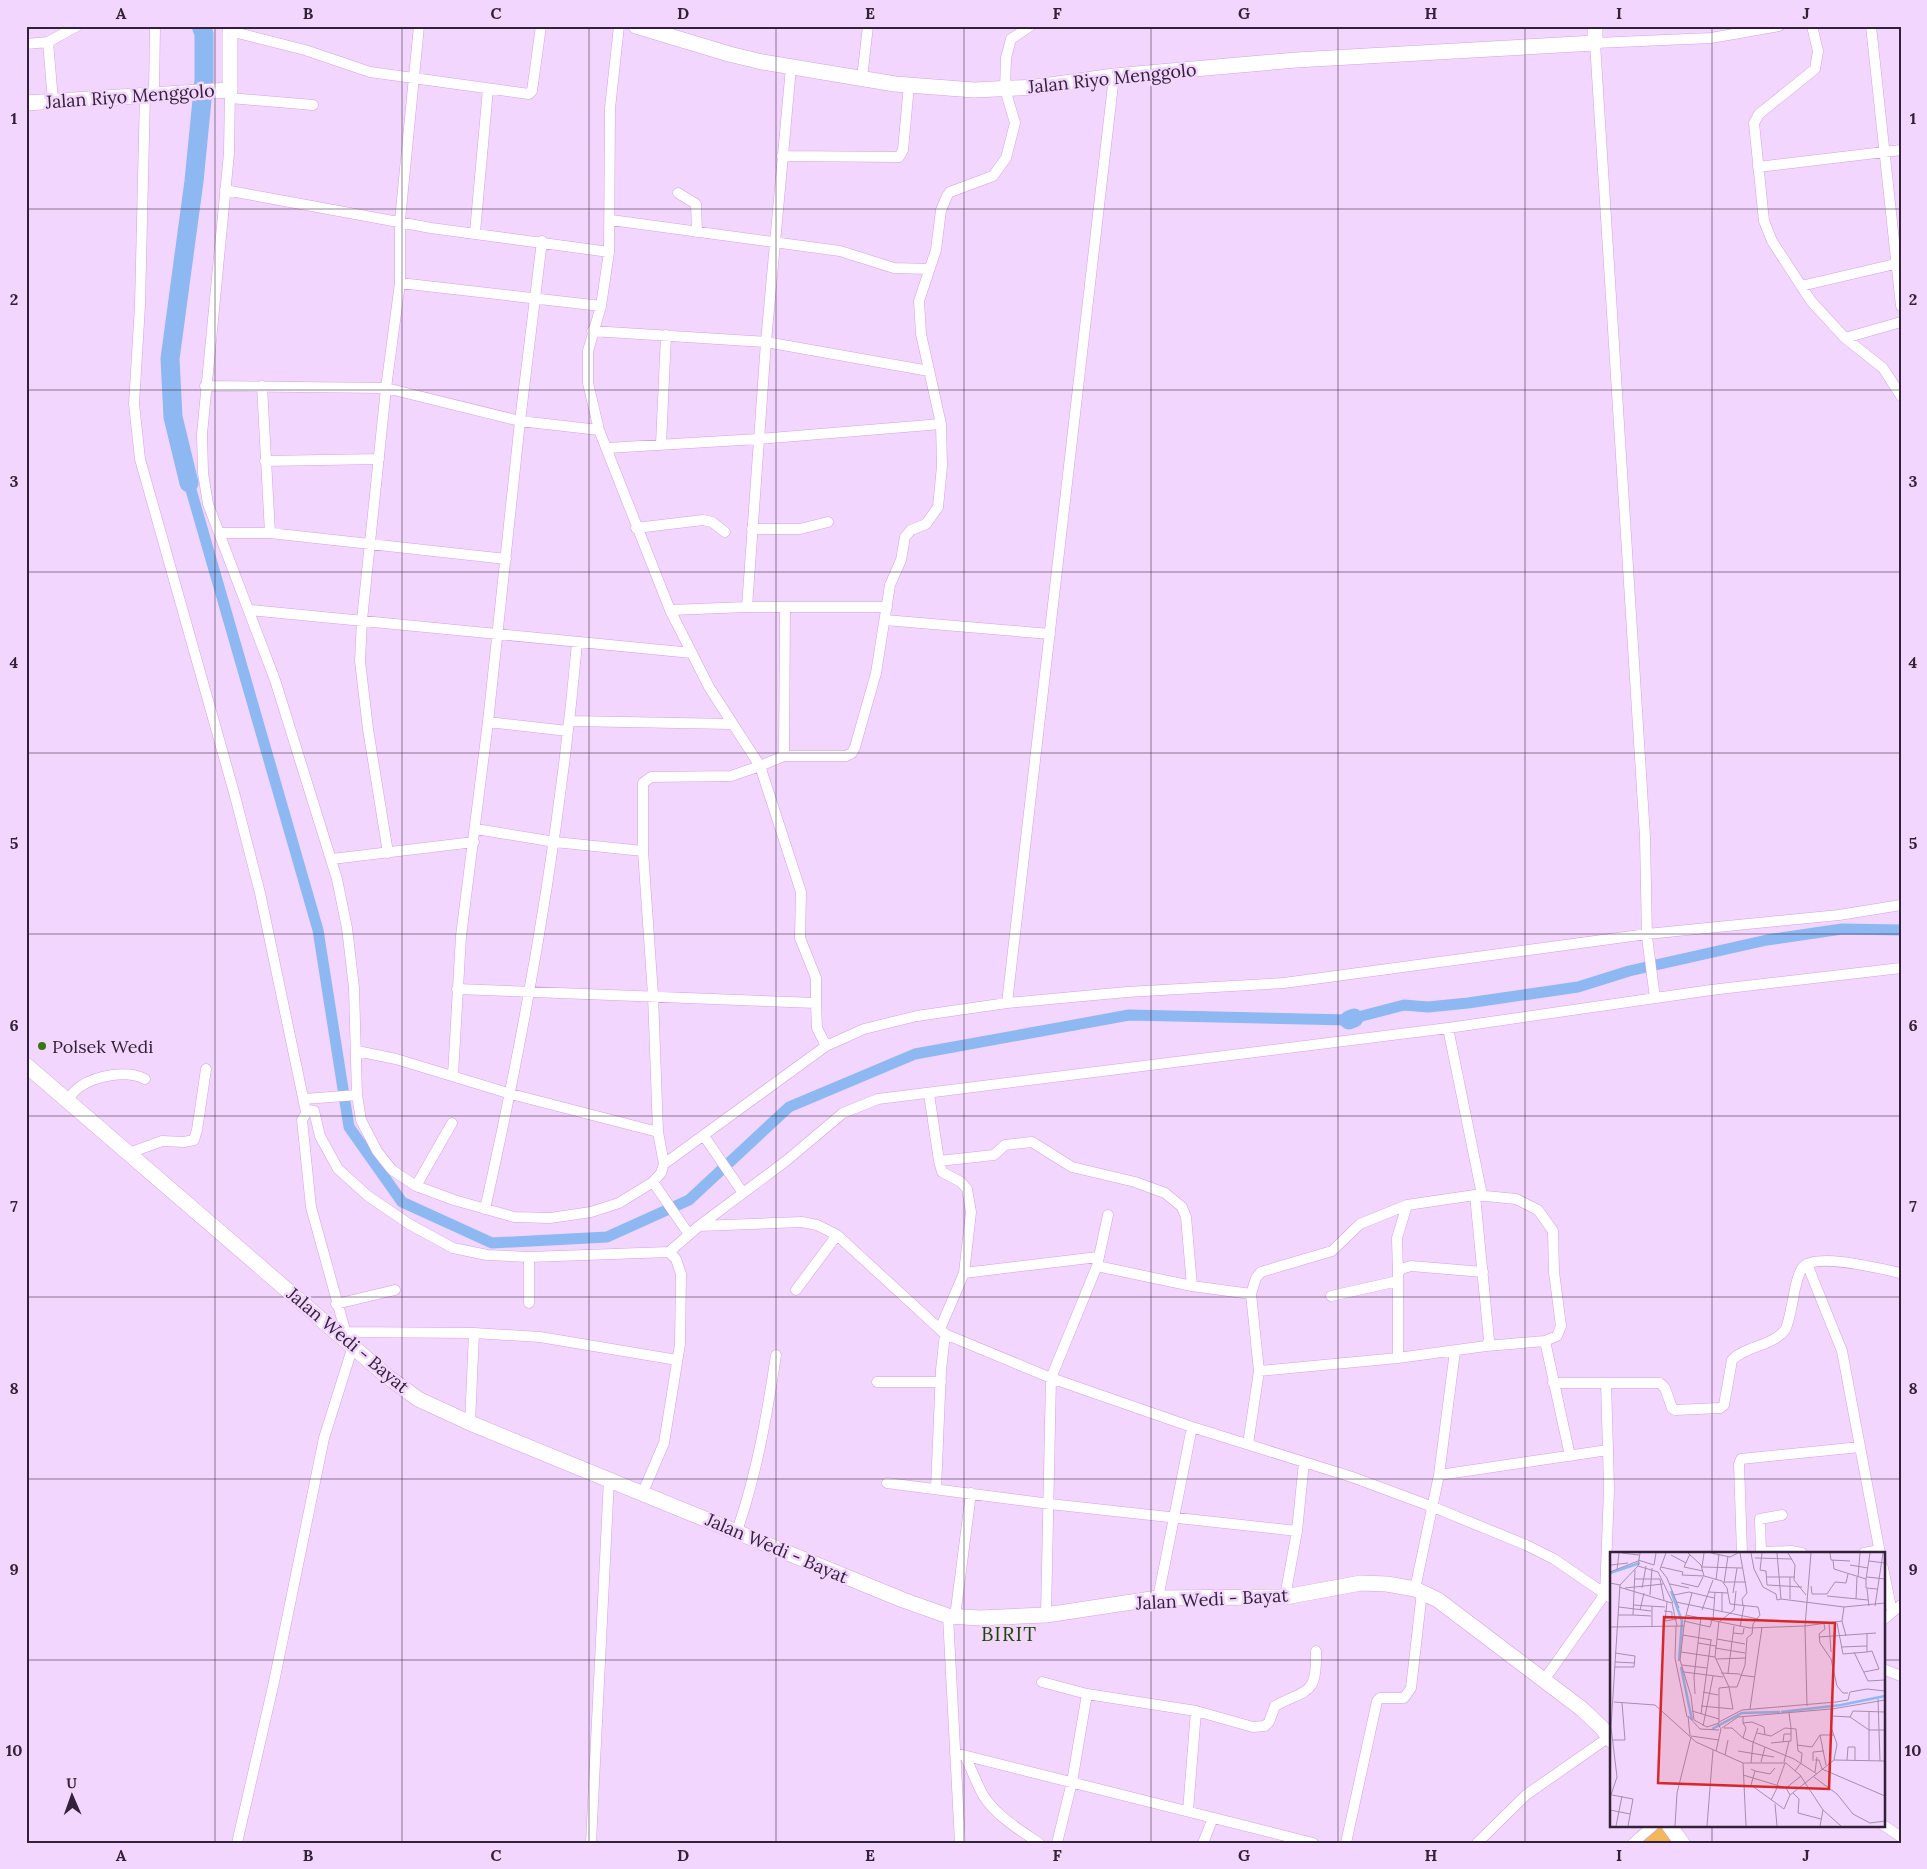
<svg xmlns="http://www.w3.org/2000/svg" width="1927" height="1869" font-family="Lora,serif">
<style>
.green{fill:#f2b859}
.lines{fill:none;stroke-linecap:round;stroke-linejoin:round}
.canal{stroke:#8eb8f2;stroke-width:11}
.river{stroke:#8eb8f2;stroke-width:19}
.street-casing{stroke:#d2a3e2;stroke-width:11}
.secondary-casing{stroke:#d2a3e2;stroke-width:16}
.street{stroke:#fff;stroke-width:10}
.secondary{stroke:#fff;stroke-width:15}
.grid{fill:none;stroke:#332139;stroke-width:1;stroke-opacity:0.55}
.poi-dot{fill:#377613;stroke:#f3d6fd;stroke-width:2}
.labels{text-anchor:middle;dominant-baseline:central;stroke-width:5;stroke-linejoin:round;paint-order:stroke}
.street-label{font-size:18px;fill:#332139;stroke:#f3d6fd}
.poi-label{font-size:18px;fill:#332139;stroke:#f3d6fd;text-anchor:start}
.quarter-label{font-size:20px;letter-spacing:1px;fill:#1e4607;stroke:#f3d6fd}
.inset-river{fill:none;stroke:#8eb8f2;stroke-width:2.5}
.inset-road{fill:none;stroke:#a68eaf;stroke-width:1}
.view{fill:#d62828;fill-opacity:0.15;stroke:#d62828;stroke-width:2.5}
.inset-edge{fill:none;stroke:#332139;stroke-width:2.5}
.neatline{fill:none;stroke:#332139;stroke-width:2}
.grid-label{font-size:16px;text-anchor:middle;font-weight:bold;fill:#332139}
</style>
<rect width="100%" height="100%" fill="#f3d6fd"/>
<path class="green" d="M1659 1825H1662L1674 1843H1638Z"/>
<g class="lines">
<path class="canal" d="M189 483 318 930 349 1127 402 1202 492 1243 607 1237 689 1200 789 1107 915 1054 1129 1015 1349 1020
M1354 1018 1404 1005 1428 1007 1468 1003 1578 987 1629 971 1767 940 1842 929 1901 930"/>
<path class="river" d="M189 483 173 417 170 359 194 181 204 80V34L201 26
M1349 1020 1354 1018"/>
<g class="street-casing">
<path id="street" d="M619 26 610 108 609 252 601 306 588 351V383L599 430 670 610 709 687 760 766 784 756H846L852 753 855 747 876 673 890 585 901 560 905 537 911 530 926 524 938 507 942 466 941 424 921 334 919 301 936 250 941 210 947 196 950 192 993 176 1006 158 1015 123 1005 89 1006 58 1011 39 1030 26
M1812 26 1818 51 1815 69 1759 114 1754 123 1764 221 1772 241 1811 301 1845 338 1883 368 1901 396
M1871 26 1901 306
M230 31 305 50 370 72 529 94 532 91 541 26
M48 42 53 101
M26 44 48 42 77 26
M862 78 868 26
M230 90 229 153 202 434 203 473 208 504 275 680 337 879 347 928 354 988 357 1095 361 1120 377 1151 384 1160 392 1170 416 1186 454 1200 514 1217 550 1218 591 1212 619 1203 653 1182 661 1173 664 1164 658 1132 653 995 643 851V783L651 777 731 776 760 766 801 892 800 938 816 978V1003
M154 94 155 26
M145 95 140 305 134 404 140 459 235 796 260 893 306 1112
M230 98 313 105
M782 156 899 157 903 150 909 85
M1758 167 1901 150
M225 190 431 228 609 252
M678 193 696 204 697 232
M611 220 840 251 894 268 929 269
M475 232 488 89
M400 283 601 306
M1801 286 1895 264
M592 331 766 342 929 371
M1845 338 1901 322
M205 386 386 388 520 421 599 430
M262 386 270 533
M661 444 666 335
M607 448 758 439 941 424
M265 461 379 459
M636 528 703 520 712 522 725 532
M752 529H800L828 522
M220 533H270L506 559
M747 607 766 342 791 67
M250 610 692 653
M670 610 747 607H887
M885 620 1050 634
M570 721 732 724
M488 722 568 731
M784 756 785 607
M476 829 555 842 643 851
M388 853 368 729 360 661 362 620 386 388 400 283V220L419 26
M332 859 474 842
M457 989 816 1003 817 1028 826 1046
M1655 998 1647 937 1645 837 1595 43 1711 38 1779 26
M1007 1003 1114 76
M1448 1028 1482 1195
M357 1051 396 1059 511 1094 658 1132
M453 1075 461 936 488 722 520 421 542 241
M929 1094 939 1161 994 1155 1005 1145 1032 1142 1072 1167 1135 1182 1165 1193 1182 1207 1186 1217 1192 1286
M304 1099 357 1095
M67 1100C71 1095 76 1089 81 1086 98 1075 127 1070 145 1079
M704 1136 743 1193
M129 1153 162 1141 184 1142 194 1140 197 1130 206 1069
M939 1161 942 1172 961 1182 967 1189 971 1212 964 1273 940 1329
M664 1164 826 1046 864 1029 917 1016 1007 1003 1127 992 1284 983 1647 934 1839 915 1901 905
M653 1182 688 1233
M416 1186 452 1123
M485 1209C527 1022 560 834 577 643
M699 1226 786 1161 843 1113 878 1099 1448 1028 1711 990 1901 968
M529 1257V1303
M1807 1264 1842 1351 1880 1553
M1097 1266 1192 1286 1251 1294 1256 1278 1261 1272 1332 1251 1360 1224 1407 1205 1475 1195 1516 1199 1538 1210 1553 1231 1554 1272 1561 1326 1557 1336 1545 1341 1570 1456
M964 1273 1098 1257
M1398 1274 1397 1238 1407 1205
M796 1290 837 1235
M1331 1296 1398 1281
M336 1304 395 1290
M345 1332 474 1333 540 1337 677 1360
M348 1341 311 1207 302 1120 308 1110 314 1111 320 1136 338 1169 368 1196 409 1224 453 1248 487 1255 529 1257 669 1252
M1486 1346 1545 1341
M1398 1358V1274L1401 1269 1411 1266 1483 1272
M1259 1371 1398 1358 1486 1346 1489 1340 1475 1195
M877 1382H941
M1553 1383H1660L1665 1388 1672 1408 1675 1410 1720 1408 1724 1405 1732 1360C1747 1345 1771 1347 1785 1330 1789 1324 1793 1298 1795 1289 1797 1281 1798 1273 1803 1267 1817 1252 1881 1269 1901 1273
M1606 1383 1608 1450
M470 1423 474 1333
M1248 1444 1259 1371 1251 1294
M1439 1475 1608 1450 1609 1490 1605 1594 1544 1680
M887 1483 1050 1504 1297 1531
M936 1489 941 1370 945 1334
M643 1492 664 1443 680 1344 681 1274 676 1259 669 1252 699 1226 802 1222 817 1225 837 1235 945 1334 1051 1378 1192 1427 1352 1477 1433 1507 1526 1545 1554 1559 1611 1598
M737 1531C757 1473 767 1415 776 1355
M1761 1552 1791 1551 1802 1553
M1742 1553 1739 1464 1741 1459 1860 1447
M1761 1553 1760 1519 1782 1515
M1864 1553 1879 1550
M1883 1568 1892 1612
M1415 1589 1439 1475 1455 1351
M1285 1597 1297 1531 1304 1462
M1158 1598 1192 1427
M1046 1615 1051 1378 1097 1266 1108 1215
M948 1616 960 1843
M955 1617 971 1493
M1883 1620 1901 1605
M1883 1669 1901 1676
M1042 1682 1087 1694 1072 1782 1057 1843
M1087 1694 1196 1711 1253 1727 1265 1726 1269 1722 1275 1706C1309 1688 1317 1695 1316 1651
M955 1753 1313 1843
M965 1756C971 1768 976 1782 983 1795 996 1816 1020 1830 1039 1843
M1188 1811 1196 1711
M1883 1825 1901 1837
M237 1843 274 1682 324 1438 353 1346
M591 1843 609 1479
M1203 1843 1213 1818
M1346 1843 1377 1701 1380 1698H1404L1411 1688 1422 1592
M1477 1843 1526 1795 1609 1737
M1633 1843 1654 1825"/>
</g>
<g class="secondary-casing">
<path id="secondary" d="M636 26 729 54 762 62 895 84 974 90 1036 87 1114 76 1296 60 1595 43V26
M26 103 230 90V26
M26 1065 388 1377 418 1399 470 1423 903 1600 948 1616 980 1618 1046 1615 1158 1598 1285 1597 1361 1583 1387 1584 1415 1589 1438 1600 1582 1709 1602 1728 1611 1740
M1669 1825 1682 1843"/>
</g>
<use href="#street" class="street"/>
<use href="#secondary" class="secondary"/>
</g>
<path class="grid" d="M215 26V1843M402 26V1843M589 26V1843M776 26V1843M964 26V1843M1151 26V1843M1338 26V1843M1525 26V1843M1712 26V1553M26 209H1901M26 390H1901M26 572H1901M26 753H1901M26 934H1901M26 1116H1901M26 1297H1901M26 1479H1901M26 1660H1611M1883 1660H1901M1712 1825V1843"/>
<circle class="poi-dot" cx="42" cy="1046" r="5"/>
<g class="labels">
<g class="street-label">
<text transform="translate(1112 78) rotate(-6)">Jalan Riyo Menggolo</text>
<text transform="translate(130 96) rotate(-4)">Jalan Riyo Menggolo</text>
<text transform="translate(348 1340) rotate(40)">Jalan Wedi - Bayat</text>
<text transform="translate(777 1548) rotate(23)">Jalan Wedi - Bayat</text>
<text transform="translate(1212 1599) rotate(-3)">Jalan Wedi - Bayat</text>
</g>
<g class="poi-label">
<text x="52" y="1046">Polsek Wedi</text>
</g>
<g class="quarter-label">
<text x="1009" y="1633">BIRIT</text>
</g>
</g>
<g transform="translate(1610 1552)">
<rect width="275" height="275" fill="#f3d6fd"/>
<path class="inset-river" d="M0 21 30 11M61 39 72 69 69 109M71 115 82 168M171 160 231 153 275 144M102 177 132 161 170 160"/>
<path class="inset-road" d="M12 1 29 3M56 1 50 17 57 26 69 56M78 1 91 13 94 24M94 1 92 15 132 16M101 1 120 5 128 1M130 1 137 41 132 47 133 54M141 1 144 17 153 35 166 42 167 48 171 47M152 1 150 18 156 19 157 33 192 35M167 1 171 47 234 55 275 51M178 1 185 13 184 28 196 43M220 1 221 8 240 9M80 2 74 15 93 19M61 3 76 11M145 6 182 7M28 8 44 13 46 1M223 8 224 17 256 27V36L267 37M259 9 275 11M1 13 18 11M240 13 258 16M28 14 48 20 63 51M51 15 73 20 72 23 94 24 112 29 117 36 120 52 148 55 150 63 143 72 142 82 137 86 135 113 127 135H119L105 105 109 69M7 18 9 1M0 20 28 9M157 25H185M180 25V47M248 25 250 1M257 25 275 27M25 27H50L54 48M256 27 260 1M106 28 109 2M114 30H136M0 31 10 33 1 175 7 225 0 246M71 31 88 35 93 25M114 31 118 4M60 32 79 36M10 33 28 14 30 1M201 34 202 42H217L225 30 236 31 238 22M9 35 62 51 67 74M15 36 53 32M32 36 36 14M257 37 259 54M98 40 118 41M123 41 127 16M40 43 42 16M64 43 79 40 104 46M217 44 258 48M246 47 247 25M57 50 55 69 67 67M66 50 148 67M23 53 55 55M265 54 273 1M9 55 41 59M30 58 34 41M92 58 103 28M54 59 62 60V67M112 60V40M8 63H23L25 18M23 63 41 64M76 63 82 41M103 68 105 40M74 69 100 75 102 68M110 69 124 58 126 39M232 69 236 84M219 71 221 100M227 71 233 102 257 100V81M214 72 215 77 209 82 210 91 221 107 227 134 233 141H238M66 74 65 106 77 165M74 74 70 108 81 144 84 168 97 175 109 171V136L119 135 123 157M0 75 74 74 76 63 140 76 195 74 201 1M42 75V54M130 75 134 54M123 81 133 82 134 76M73 83 102 88M209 85 266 81M107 87 135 92M88 91 106 94M231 95 257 94M105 96 135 101M71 100 105 105M244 100 258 129 275 128M106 107 136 106M5 110 25 111M72 113 97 116M5 115H24L25 104 5 101M74 120 113 125M254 120 269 117 262 99 257 100M111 121 130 122M118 121 124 74M130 123 145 125M93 140 108 143M85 142 84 125 91 65M268 147 270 209M4 150 45 153 86 190 133 211H176L190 223 213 258 231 274M91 154 123 157M197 154 195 74 232 69 234 55M140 157 152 75M222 157 275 148M82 159 109 167M259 159V178M179 161 181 176M91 162 101 88M222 164 240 165 243 159 275 160M133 165V171L142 170 154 175 155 183M240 165 259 178M109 170 132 158 226 150 238 148 240 140 257 137 275 139M93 174 103 124M112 176 128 165 221 157V175L227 192 224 208M114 176H122L133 186 184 207 207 222M147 181 161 184 175 176 186 177 188 199 192 201 191 211 185 219M210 183 216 213M80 184 78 164 90 177 109 178M81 184 109 188M133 186 136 176 133 171M3 188H15L12 151M173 190 174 182H181M161 191 181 189V176M187 193 202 195 210 183H224M106 199 111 177 108 172M128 199 164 205M115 203 118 188M205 208H209L212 217 275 244M237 208 238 195H245V208M259 208V178H275M203 209V200L214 199M151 210 155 195M174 210 179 189M133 211 136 274M141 211 143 191 148 176M141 217 145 219 141 233 174 257 180 243 224 208 275 209M145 219 160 222 165 216M205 220 207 205M133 223 176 236M204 225 227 242 243 262 260 271 275 269M167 233 175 211M183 241 189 247 188 261 211 267M2 243 23 247 18 274M180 243 176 236 191 224M161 248 168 234M165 252 167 274M0 258 20 262M6 274 12 244M65 274 67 241 81 185M97 274 103 198M210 274 213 258"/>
<path class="view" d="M54 65 225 71 219 237 48 231Z"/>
<rect width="275" height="275" class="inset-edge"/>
</g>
<rect width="1927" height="1869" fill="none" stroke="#f3d6fd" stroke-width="55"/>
<g transform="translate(72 1796) rotate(358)" stroke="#f3d6fd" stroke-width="4" paint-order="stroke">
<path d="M0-4L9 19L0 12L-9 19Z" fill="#332139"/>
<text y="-8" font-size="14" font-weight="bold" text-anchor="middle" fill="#332139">U</text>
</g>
<rect x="28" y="28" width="1872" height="1814" class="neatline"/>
<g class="grid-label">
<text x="121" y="19">A</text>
<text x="308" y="19">B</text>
<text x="496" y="19">C</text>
<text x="683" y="19">D</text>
<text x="870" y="19">E</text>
<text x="1057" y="19">F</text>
<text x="1244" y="19">G</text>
<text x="1431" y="19">H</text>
<text x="1619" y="19">I</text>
<text x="1806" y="19">J</text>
<text x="14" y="124">1</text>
<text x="1913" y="124">1</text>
<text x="14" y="305">2</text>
<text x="1913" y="305">2</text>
<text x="14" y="487">3</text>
<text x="1913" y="487">3</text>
<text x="14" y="668">4</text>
<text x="1913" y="668">4</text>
<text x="14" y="849">5</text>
<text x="1913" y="849">5</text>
<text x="14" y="1031">6</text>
<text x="1913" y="1031">6</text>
<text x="14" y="1212">7</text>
<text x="1913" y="1212">7</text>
<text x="14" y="1394">8</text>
<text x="1913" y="1394">8</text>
<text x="14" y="1575">9</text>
<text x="1913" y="1575">9</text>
<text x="14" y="1756">10</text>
<text x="1913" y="1756">10</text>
<text x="121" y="1861">A</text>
<text x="308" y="1861">B</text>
<text x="496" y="1861">C</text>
<text x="683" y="1861">D</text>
<text x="870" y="1861">E</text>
<text x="1057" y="1861">F</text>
<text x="1244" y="1861">G</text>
<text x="1431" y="1861">H</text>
<text x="1619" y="1861">I</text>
<text x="1806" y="1861">J</text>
</g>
</svg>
